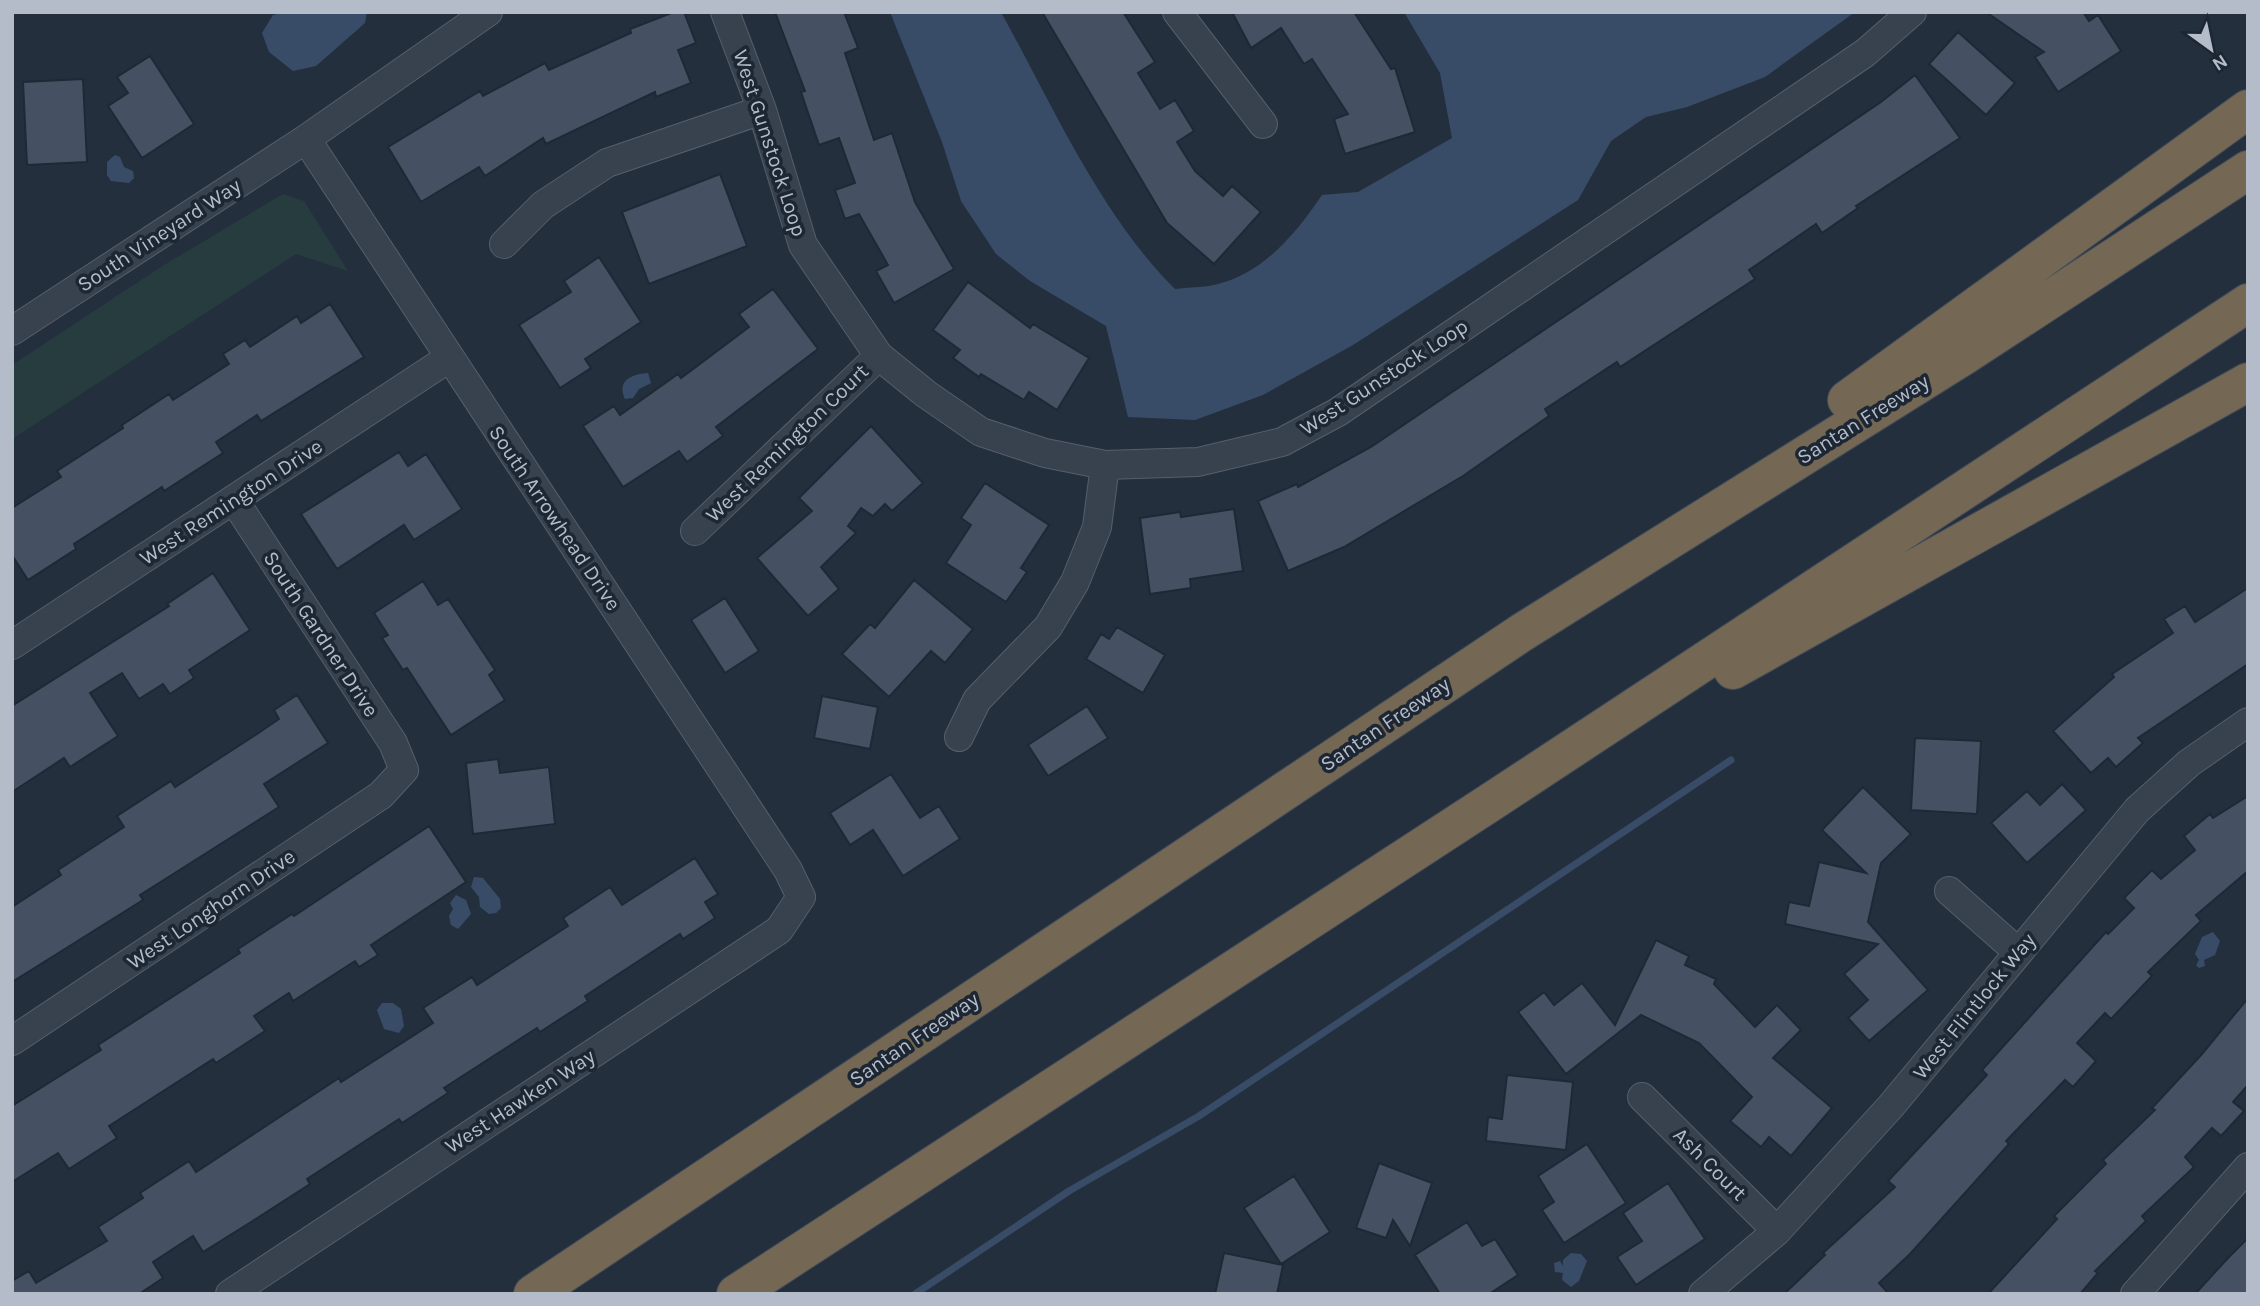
<svg xmlns="http://www.w3.org/2000/svg" width="2260" height="1306" font-family="Karla,sans-serif">
<style>
.green{fill:#263c3f}
.water{fill:#394c67}
.lines{fill:none;stroke-linecap:round;stroke-linejoin:round}
.stream{stroke:#394c67;stroke-width:7}
.building{fill:#455162;stroke:#1f2835;stroke-width:2}
.minor-casing{stroke:#565f6c;stroke-width:30}
.highway-casing{stroke:#434c59;stroke-width:40}
.minor{stroke:#38414e;stroke-width:28}
.highway{stroke:#746855;stroke-width:38}
.labels{text-anchor:middle;dominant-baseline:central;stroke-width:7;stroke-linejoin:round;paint-order:stroke}
.street-label{font-size:21px;fill:#b4bcc9;stroke:#1d2633}
</style>
<rect width="100%" height="100%" fill="#242f3e"/>
<path class="green" d="M283 194 304 201 348 271 296 254 12 439V365L164 265Z"/>
<path class="water" d="M287 12H367L365 23 316 66 293 71 269 52 262 33 273 15Z
M890 12H1001C1051 103 1101 216 1175 289 1189 287 1204 288 1218 284 1264 273 1297 232 1322 195L1358 192 1452 138 1440 73 1404 12H1855L1765 77 1687 107 1646 117 1611 141 1578 200 1353 345 1263 395 1195 420 1128 417 1106 326 1030 281 996 254 961 201 942 142Z
M115 155 120 157 124 167 133 171 134 178 129 183 111 181 107 175V162Z
M648 373 651 383 639 389 633 398 625 399C616 380 633 374 648 373Z
M474 877 483 878 500 899 501 908 496 913 489 914 480 907 479 897 471 887Z
M456 895 466 900 471 914 458 929 451 925 449 916 453 909 450 903Z
M2213 932 2220 941 2215 955 2204 960 2205 966 2199 968 2196 965 2199 960 2195 954 2202 937Z
M382 1003H393L401 1009 404 1026 399 1033 384 1029 377 1010Z
M1571 1253 1581 1254 1587 1261 1579 1281 1571 1287 1562 1280 1563 1273 1555 1272 1554 1263 1560 1261 1563 1266V1260Z"/>
<g class="lines">
<path class="stream" d="M915 1294 1069 1191 1199 1116 1731 760"/>
</g>
<path class="building" d="M674 12H684L696 43 678 50 691 83 656 97 655 92 546 144 543 138 485 176 479 167 421 202 388 147 480 91 483 96 545 63 549 70 631 33 630 29Z
M775 12H844L858 48 845 53 874 140 892 133 915 202 954 269 894 303 876 271 888 265 859 214 845 219 835 190 855 183 839 138 819 145 801 92 805 91Z
M1042 12H1123L1155 62 1138 73 1160 109 1175 100 1194 131 1177 142 1195 171 1223 196 1232 186 1261 212 1214 264 1167 223Z
M1232 12H1354L1391 69 1395 68 1415 132 1345 154 1334 119 1348 114 1312 59 1304 64 1281 28 1251 48Z
M1986 12H2083L2089 21 2098 15 2121 51 2058 92 2035 57 2044 52Z
M1958 32 2015 83 1986 115 1929 64Z
M150 56 194 124 142 158 108 106 128 93 117 77Z
M1915 75 1960 138 1856 206 1858 208 1822 233 1816 224 1749 270 1755 279 1620 367 1617 362 1545 409 1549 416 1463 476 1344 547 1288 571 1258 501 1297 484 1298 487 1371 447 1881 102Z
M83 79 87 162 27 165 23 82Z
M720 174 747 246 649 284 622 212Z
M599 257 641 322 585 359 591 368 560 388 519 325 571 292 564 281Z
M968 282 1030 328 1033 324 1089 358 1057 410 1029 392 1024 400 981 374 979 377 953 358 960 350 933 330Z
M773 289 818 349 716 427 723 436 687 462 679 451 623 487 583 426 614 406 620 415 678 374 681 378 749 327 739 314Z
M330 304 364 357 261 421 257 415 216 442 223 453 164 491 162 487 74 544 76 549 28 580 12 555V508L61 477 57 471 123 428 122 425 169 394 173 400 229 364 223 354 245 340 250 347 297 316 301 323Z
M871 426 923 483 892 511 885 504 873 516 861 508 848 526 856 533 821 567 839 589 808 616 757 558 812 511 799 498Z
M399 452 408 466 426 454 462 509 414 540 404 525 337 569 301 514Z
M985 483 1049 525 1021 568 1027 572 1006 602 946 563 971 525 961 518Z
M1234 509 1243 571 1190 579 1191 588 1150 594 1140 518 1180 512 1181 517Z
M213 573 250 630 189 670 194 678 170 694 163 684 139 699 122 673 90 693 118 736 70 767 64 758 12 792V706L169 606 167 604Z
M914 580 973 629 945 663 931 651 889 697 842 654 870 624 875 628Z
M423 581 438 605 448 599 495 670 489 675 505 700 451 735 407 668 403 670 382 638 388 635 374 613Z
M2248 588V664L2138 738 2143 743 2116 767 2108 758 2091 773 2053 731 2114 677 2112 674 2173 633 2164 619 2185 606 2195 622Z
M725 598 759 651 725 673 691 620Z
M1117 627 1165 655 1143 693 1086 659 1101 634 1109 639Z
M297 695 328 743 264 784 279 807 140 895 143 900 12 982V907L61 875 58 870 124 827 117 816 171 781 175 787 257 734 279 719 274 710Z
M822 696 878 707 870 749 814 738Z
M1087 706 1108 738 1048 776 1028 745Z
M1915 738 1981 741 1977 814 1911 810Z
M498 759 500 773 549 767 555 824 473 834 466 763Z
M891 774 920 818 939 806 960 839 903 876 873 830 850 845 830 813Z
M2062 784 2086 810 2027 863 1991 823 2027 791 2040 805Z
M1863 787 1911 834 1881 863 1868 922 1928 990 1869 1041 1848 1018 1868 1000 1844 974 1878 944 1785 924 1789 902 1809 906 1819 862 1866 873 1822 830Z
M2248 796V871L2196 915 2201 921 2148 972 2152 976 2111 1019 2105 1013 2077 1043 2096 1061 2073 1087 2065 1080 2006 1141 2009 1144 1910 1254 1879 1283 1889 1294H1784L1825 1255 1823 1253 1895 1187 1888 1181 1987 1075 1982 1070 2106 932 2108 934 2134 908 2124 898 2152 870 2161 879 2195 850 2184 836 2210 814 2213 818Z
M429 826 466 882 371 945 378 955 359 967 355 961 293 1001 289 993 254 1016 265 1031 216 1063 213 1059 109 1126 117 1138 69 1169 58 1153 12 1182V1106L101 1050 98 1045 240 953 238 949 292 914 294 916Z
M695 858 718 894 705 902 715 918 683 939 680 934 585 996 588 1001 540 1032 537 1028 444 1088 448 1093 402 1123 399 1119 307 1179 310 1184 251 1222 203 1252 193 1236 153 1262 163 1278 139 1294H12V1281L29 1271 36 1283 107 1241 98 1227 143 1198 140 1193 189 1161 196 1172 339 1078 341 1082 433 1023 423 1008 472 977 477 985 568 926 563 918 610 887 622 905Z
M1656 940 1689 956 1685 965 1716 979 1714 984 1755 1027 1777 1005 1801 1030 1773 1058 1832 1108 1791 1156 1769 1137 1761 1147 1730 1121 1752 1097 1699 1043 1641 1015 1566 1074 1518 1012 1544 992 1554 1005 1582 983 1615 1025Z
M2248 998V1085L2233 1102 2244 1111 2221 1136 2212 1128 2185 1157 2194 1167 2142 1216 2146 1221 2095 1271 2098 1273 2080 1294H1988L2057 1219 2054 1216 2106 1164 2103 1160 2155 1110 2152 1108 2202 1054Z
M1507 1075 1573 1082 1566 1150 1486 1141 1488 1117 1502 1119Z
M1587 1144 1626 1203 1564 1243 1542 1210 1554 1202 1538 1176Z
M1379 1163 1432 1183 1410 1246 1393 1220 1386 1238 1356 1228Z
M1294 1176 1330 1232 1281 1264 1244 1208Z
M1668 1183 1705 1239 1636 1285 1617 1257 1642 1241 1623 1213Z
M1467 1222 1482 1246 1495 1239 1518 1275 1489 1294H1440L1415 1255Z
M2248 1238V1294H2195L2229 1257Z
M1224 1253 1283 1265 1277 1294H1215Z"/>
<g class="lines">
<g class="minor-casing">
<path id="minor" d="M725 12 762 110 803 245 879 356 926 394 981 432 1045 453 1105 465 1198 462 1282 442 1338 412 1865 53 1912 12
M1177 12 1263 124
M504 244 543 205 607 163 762 110
M12 331 306 139 488 12
M695 531 879 356
M12 645 449 358
M959 737 977 700 1048 627 1075 582 1097 527 1105 465
M1949 891 2018 952
M12 1041 381 795 404 770 393 743 234 500
M1642 1097 1777 1231
M230 1294 779 930 801 897 788 870 306 139
M1703 1294 1777 1231 1891 1106 2137 810 2189 763 2248 722
M2135 1294 2248 1167"/>
</g>
<g class="highway-casing">
<path id="highway" d="M1847 400 2248 109
M1733 670 2248 382
M533 1294 1521 633 1965 355 2248 170
M736 1294 1497 798 2248 303"/>
</g>
<use href="#minor" class="minor"/>
<use href="#highway" class="highway"/>
</g>
<g class="labels">
<g class="street-label">
<text transform="translate(770 143) rotate(72)">West Gunstock Loop</text>
<text transform="translate(159 235) rotate(-33)">South Vineyard Way</text>
<text transform="translate(1384 377) rotate(-33)">West Gunstock Loop</text>
<text transform="translate(1863 419) rotate(-32)">Santan Freeway</text>
<text transform="translate(787 443) rotate(-44)">West Remington Court</text>
<text transform="translate(231 502) rotate(-33)">West Remington Drive</text>
<text transform="translate(555 518) rotate(56)">South Arrowhead Drive</text>
<text transform="translate(321 634) rotate(57)">South Gardner Drive</text>
<text transform="translate(1385 724) rotate(-34)">Santan Freeway</text>
<text transform="translate(211 909) rotate(-34)">West Longhorn Drive</text>
<text transform="translate(1974 1006) rotate(-51)">West Flintlock Way</text>
<text transform="translate(914 1039) rotate(-34)">Santan Freeway</text>
<text transform="translate(520 1101) rotate(-33)">West Hawken Way</text>
<text transform="translate(1710 1164) rotate(45)">Ash Court</text>
</g>
</g>
<rect width="2260" height="1306" fill="none" stroke="#b4bcc9" stroke-width="28"/>
<g transform="translate(2211 49) rotate(147)" stroke="#1d2633" stroke-width="5" paint-order="stroke">
<path d="M0-5L12 26L0 18L-12 26Z" fill="#b4bcc9"/>
<text y="-10" font-size="19" font-weight="bold" text-anchor="middle" fill="#b4bcc9">N</text>
</g>
</svg>
